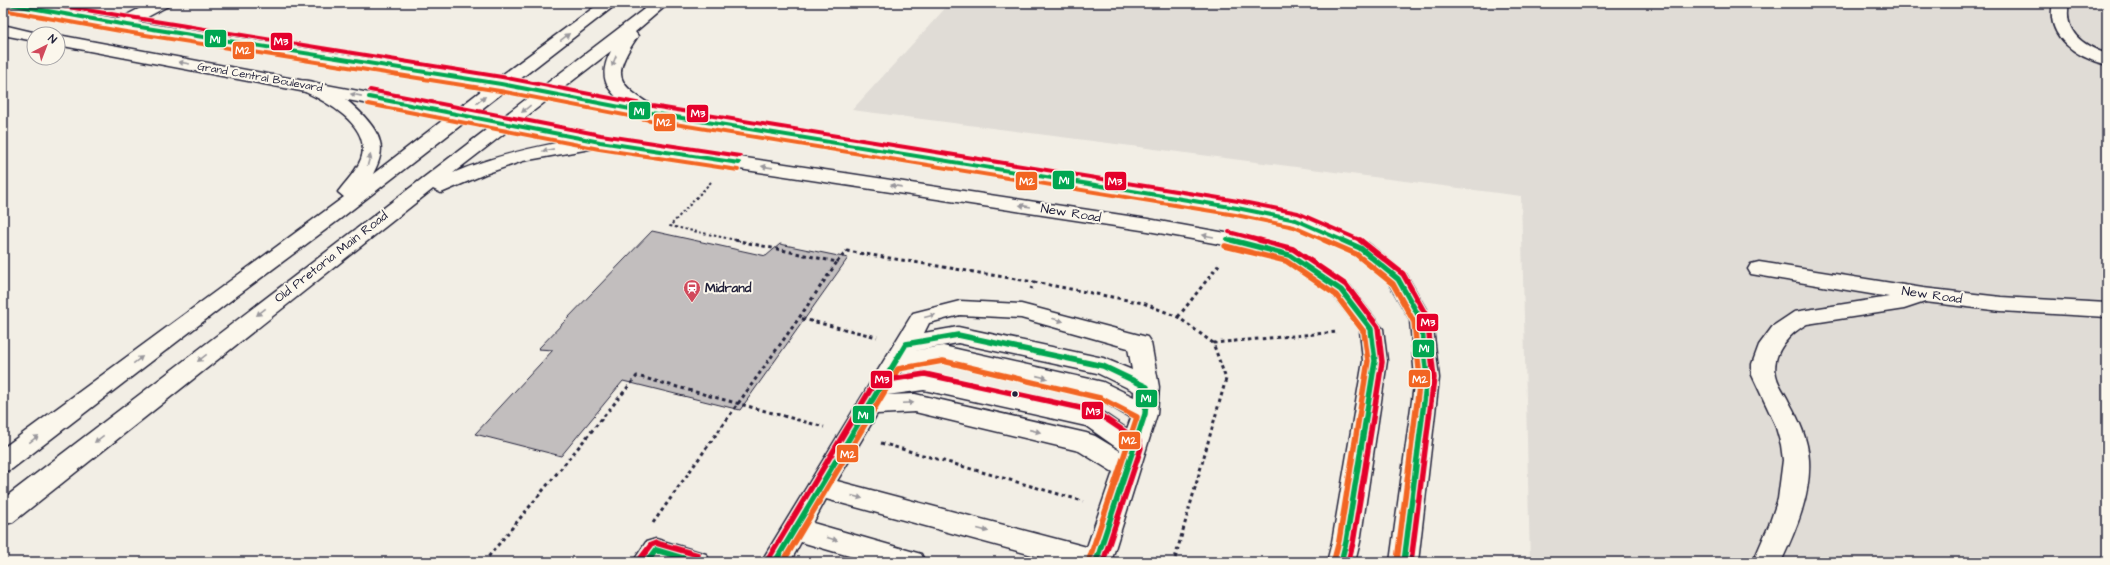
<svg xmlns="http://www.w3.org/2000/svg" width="2110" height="565" font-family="'Architects Daughter',sans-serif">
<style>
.built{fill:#e0dcd6}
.building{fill:#c2bebe;stroke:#22223b}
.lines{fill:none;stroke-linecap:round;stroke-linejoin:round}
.minor-casing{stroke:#22223b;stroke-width:3}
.major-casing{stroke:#22223b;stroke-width:3}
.path-far1{stroke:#22223b;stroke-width:2;stroke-dasharray:2.5 2.5;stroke-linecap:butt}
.path{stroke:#22223b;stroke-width:3;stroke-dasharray:3.5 3.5;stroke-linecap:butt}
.minor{fill:#fbf7ec;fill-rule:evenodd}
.major{fill:#fbf7ec;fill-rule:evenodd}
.bus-1-far1-casing{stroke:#fbf7ec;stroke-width:6}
.bus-1-casing{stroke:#fbf7ec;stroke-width:8}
.bus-2-far1-casing{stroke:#fbf7ec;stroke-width:6}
.bus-2-casing{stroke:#fbf7ec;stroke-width:8}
.bus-3-far1-casing{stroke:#fbf7ec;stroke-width:6}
.bus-3-casing{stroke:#fbf7ec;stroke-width:8}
.bus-1-far1{stroke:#00a651;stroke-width:4}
.bus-1{stroke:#00a651;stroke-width:5.5}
.bus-2-far1{stroke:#f26522;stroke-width:4}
.bus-2{stroke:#f26522;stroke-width:5.5}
.bus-3-far1{stroke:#e4002b;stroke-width:4}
.bus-3{stroke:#e4002b;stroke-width:5.5}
.oneway{fill:#99979c}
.bus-dot{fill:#22223b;stroke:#fbf7ec;stroke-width:1.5}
.labels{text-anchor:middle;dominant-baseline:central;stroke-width:4;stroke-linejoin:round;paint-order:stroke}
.far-street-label{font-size:11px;fill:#22223b;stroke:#fbf7ec}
.street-label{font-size:13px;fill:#22223b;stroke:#fbf7ec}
.poi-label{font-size:13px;font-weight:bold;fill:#22223b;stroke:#fbf7ec;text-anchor:start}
.line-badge{stroke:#fbf7ec;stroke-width:1.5}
.badge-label{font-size:11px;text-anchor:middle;font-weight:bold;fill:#fff}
</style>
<rect width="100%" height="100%" fill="#f2eee5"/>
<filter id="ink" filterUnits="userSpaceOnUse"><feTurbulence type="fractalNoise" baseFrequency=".025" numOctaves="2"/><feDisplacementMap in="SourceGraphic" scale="8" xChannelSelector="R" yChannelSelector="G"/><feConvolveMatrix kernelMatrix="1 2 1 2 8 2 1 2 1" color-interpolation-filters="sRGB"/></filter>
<g filter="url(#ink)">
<path class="built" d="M950 3H2107V562H1530L1521 196 852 110Z"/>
<path class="building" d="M652 231 766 256 780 244 848 258 740 410 623 381 561 456 475 434 553 350 538 349Z"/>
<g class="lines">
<g class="minor-casing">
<path id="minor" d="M3 3H30L119 19 150 3H170L168 6 138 22 501 79 651 108 1237 202 1303 216 1368 243 1406 274 1432 320 1439 378 1418 562H1390L1415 378 1410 320 1389 283 1352 253 1290 225 1237 214 651 118 501 89 121 29 3 8Z
M2053 3H2069C2063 32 2082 45 2107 54V65C2077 58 2045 37 2053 3Z
M3 25 41 34H34V41L3 35Z
M58 35 600 136 1148 219 1237 235 1297 250 1349 285 1379 324 1383 329 1387 361 1360 542 1355 562H1327L1332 542 1363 361 1360 330 1333 295 1281 260 1236 247 1148 231 600 148 58 45Z
M1759 262 1923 288 2001 297 2107 303V317L2001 311 1925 302 1904 309 1807 324C1790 333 1771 353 1776 375 1778 385 1785 393 1789 402 1799 420 1808 439 1809 460 1811 495 1796 530 1781 562H1753L1769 525 1778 499 1783 460 1781 445 1775 424 1752 375V364L1759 345 1773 326 1794 312 1889 297 1751 274 1748 269 1751 264Z
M960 301 1021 304 1147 337 1151 343 1159 387 1157 414 1111 562H1058L826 499 813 523 921 554 925 562H870L801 542 790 562H761L913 313ZM960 315 1021 318 1128 348 1132 370 1103 358 958 327 924 333 929 323ZM958 343 1097 373 1134 391V397L1103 382 943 346 913 351ZM943 362 1096 398 1131 418 1127 429 1102 412 1093 409 924 372 899 376 902 370ZM924 390 1086 426 1120 450V451L1095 436 1086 433 915 394 887 395ZM915 412 1079 451 1113 472 1087 547 837 481 877 414Z
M656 539 706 554 710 562H633L646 542Z"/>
</g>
<g class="major-casing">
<path id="major" d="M600 3H618L340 219 226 304 12 469 3 472V448L344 197 338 192C346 181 356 172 361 159 373 124 323 100 299 89L296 85 299 81C323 75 375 118 380 142 383 153 378 164 373 174L495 80Z
M652 3H669L635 32 638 36C609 78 618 84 657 109L660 113 657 117 651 118 645 117C618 99 592 87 611 51L453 173C501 153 550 143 600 136L607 138 609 142 607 146 523 161 485 174 441 193 433 189 13 522 3 525V499Z"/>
</g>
<path class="path-far1" d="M711 182 670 226 740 241"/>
<path class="path" d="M735 240 837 262 799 318 877 337
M837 262 847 251 1034 282 1031 289
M1034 282 1143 303 1178 317 1213 343 1226 379 1174 562
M1178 317 1221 262
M1213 343 1338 332
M881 443 1083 501
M653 523 799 318
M484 562 637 376 824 427"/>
<use href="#minor" class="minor"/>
<use href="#major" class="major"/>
<g class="bus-1-far1-casing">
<path id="bus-1-far1" d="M3 3 121 24 501 84 651 113 1237 208 1296 220 1344 241
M369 97 600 142 739 163
M1227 239 1235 241"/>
</g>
<g class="bus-1-casing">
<path id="bus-1" d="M1231 240 1289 255 1341 290 1371 329 1375 361 1346 542 1341 562
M1342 240 1360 248 1398 279 1421 320 1427 378 1404 562
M647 562 656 550 696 562
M775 562 906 344 958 335 1103 366 1147 387 1145 414 1096 562"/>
</g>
<g class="bus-2-far1-casing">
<path id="bus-2-far1" d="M3 10 120 31 500 91 650 120 1236 215 1294 227 1326 241
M368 104 599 149 738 170"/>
</g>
<g class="bus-2-casing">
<path id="bus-2" d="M1324 240 1356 254 1393 284 1414 322 1420 378 1397 561
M1225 246 1286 261 1336 295 1364 332 1368 361 1339 541 1334 560
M783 562 898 369 943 361 1100 398 1137 417 1089 560"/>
</g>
<g class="bus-3-far1-casing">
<path id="bus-3-far1" d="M43 3 502 77 652 106 1238 201 1298 213 1362 241
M370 90 601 135 740 156
M1229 232 1263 241"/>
</g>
<g class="bus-3-casing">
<path id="bus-3" d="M1259 240 1293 249 1346 285 1378 327 1382 362 1353 543 1348 562
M1360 240 1403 274 1427 317 1434 378 1411 562
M641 558 651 545 656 543 698 555
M769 558 875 382 925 374 1094 411 1139 441 1141 448 1103 562"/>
</g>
<use href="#bus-1-far1" class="bus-1-far1"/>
<use href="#bus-1" class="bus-1"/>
<use href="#bus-2-far1" class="bus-2-far1"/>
<use href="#bus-2" class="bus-2"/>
<use href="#bus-3-far1" class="bus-3-far1"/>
<use href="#bus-3" class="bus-3"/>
</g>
<defs><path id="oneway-solid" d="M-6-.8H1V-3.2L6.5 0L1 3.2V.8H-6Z"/></defs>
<g class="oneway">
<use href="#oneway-solid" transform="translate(565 37) rotate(-37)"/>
<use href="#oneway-solid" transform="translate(614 61) rotate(112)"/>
<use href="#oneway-solid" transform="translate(184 63) rotate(-170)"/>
<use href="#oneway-solid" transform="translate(356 95) rotate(-169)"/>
<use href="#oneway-solid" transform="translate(481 100) rotate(-38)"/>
<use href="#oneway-solid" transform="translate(526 109) rotate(141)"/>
<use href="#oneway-solid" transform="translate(548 150) rotate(169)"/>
<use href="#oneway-solid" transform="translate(369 160) rotate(-75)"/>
<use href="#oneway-solid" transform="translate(767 167) rotate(-172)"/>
<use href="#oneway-solid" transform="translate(896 186) rotate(-172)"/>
<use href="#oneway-solid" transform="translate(1025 206) rotate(-171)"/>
<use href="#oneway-solid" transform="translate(1208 236) rotate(-170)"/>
<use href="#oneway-solid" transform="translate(261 312) rotate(142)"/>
<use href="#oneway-solid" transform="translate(930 316) rotate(-14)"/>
<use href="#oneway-solid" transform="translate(1058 320) rotate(16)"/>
<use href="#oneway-solid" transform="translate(202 358) rotate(142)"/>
<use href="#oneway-solid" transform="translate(138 360) rotate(-37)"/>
<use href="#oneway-solid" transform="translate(1042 377) rotate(13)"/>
<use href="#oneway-solid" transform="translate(908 403) rotate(-2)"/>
<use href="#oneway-solid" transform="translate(1035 431) rotate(13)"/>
<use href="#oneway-solid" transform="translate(34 439) rotate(-37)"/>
<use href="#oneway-solid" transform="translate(99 439) rotate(142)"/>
<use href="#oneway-solid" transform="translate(857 497) rotate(15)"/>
<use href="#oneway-solid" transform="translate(983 530) rotate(15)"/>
<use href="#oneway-solid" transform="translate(832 539) rotate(16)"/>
</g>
</g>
<defs>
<g id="station-pin" transform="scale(0.9)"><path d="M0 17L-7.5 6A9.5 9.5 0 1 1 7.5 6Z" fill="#d1495b" stroke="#fbf7ec"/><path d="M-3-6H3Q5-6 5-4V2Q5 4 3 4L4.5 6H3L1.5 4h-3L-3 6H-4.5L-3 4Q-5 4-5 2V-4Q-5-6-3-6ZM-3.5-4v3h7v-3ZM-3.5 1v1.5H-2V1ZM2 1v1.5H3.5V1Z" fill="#fff"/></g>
</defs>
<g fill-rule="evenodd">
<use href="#station-pin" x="692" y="288"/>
</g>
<circle class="bus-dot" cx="1015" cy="394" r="3.5"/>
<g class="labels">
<g class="far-street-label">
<text transform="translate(260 77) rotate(10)">Grand Central Boulevard</text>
</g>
<g class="street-label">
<text transform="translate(1071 213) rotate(9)">New Road</text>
<text transform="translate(331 257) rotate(-38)">Old Pretoria Main Road</text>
<text transform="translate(1932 295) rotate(8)">New Road</text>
</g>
<g class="poi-label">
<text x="705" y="288">Midrand</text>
</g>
</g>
<g class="line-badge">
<rect x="204" y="29" width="23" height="19" rx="4" fill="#00a651"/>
<rect x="270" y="32" width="23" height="19" rx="4" fill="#e4002b"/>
<rect x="232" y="41" width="23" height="19" rx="4" fill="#f26522"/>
<rect x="628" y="101" width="23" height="19" rx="4" fill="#00a651"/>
<rect x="686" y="104" width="23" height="19" rx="4" fill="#e4002b"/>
<rect x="653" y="113" width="23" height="19" rx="4" fill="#f26522"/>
<rect x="1052" y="170" width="23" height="20" rx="4" fill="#00a651"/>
<rect x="1015" y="171" width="23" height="20" rx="4" fill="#f26522"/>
<rect x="1104" y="171" width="23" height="20" rx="4" fill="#e4002b"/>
<rect x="1416" y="313" width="23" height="19" rx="4" fill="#e4002b"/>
<rect x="1412" y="339" width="23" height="19" rx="4" fill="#00a651"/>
<rect x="1408" y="369" width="23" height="19" rx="4" fill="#f26522"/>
<rect x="870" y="370" width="23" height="19" rx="4" fill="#e4002b"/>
<rect x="1135" y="389" width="23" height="19" rx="4" fill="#00a651"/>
<rect x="1081" y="401" width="23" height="19" rx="4" fill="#e4002b"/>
<rect x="852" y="405" width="23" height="19" rx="4" fill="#00a651"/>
<rect x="1118" y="431" width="23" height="19" rx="4" fill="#f26522"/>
<rect x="836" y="444" width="23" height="19" rx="4" fill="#f26522"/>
</g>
<g class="badge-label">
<text x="215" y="43">M1</text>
<text x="281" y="45">M3</text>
<text x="243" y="54">M2</text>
<text x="639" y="115">M1</text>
<text x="698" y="117">M3</text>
<text x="664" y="126">M2</text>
<text x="1064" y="184">M1</text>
<text x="1027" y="185">M2</text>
<text x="1115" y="185">M3</text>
<text x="1428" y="326">M3</text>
<text x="1424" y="352">M1</text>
<text x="1420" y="383">M2</text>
<text x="882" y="383">M3</text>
<text x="1146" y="402">M1</text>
<text x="1093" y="415">M3</text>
<text x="863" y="419">M1</text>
<text x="1129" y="444">M2</text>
<text x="848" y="458">M2</text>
</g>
<rect width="2110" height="565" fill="none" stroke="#fbf7ec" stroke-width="16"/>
<rect x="8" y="8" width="2094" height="549" fill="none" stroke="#22223b" stroke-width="1.5" filter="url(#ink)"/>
<g transform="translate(46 46) rotate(42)"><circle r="19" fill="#fbf7ec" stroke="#a4a2a5"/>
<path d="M0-3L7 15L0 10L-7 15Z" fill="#d1495b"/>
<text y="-6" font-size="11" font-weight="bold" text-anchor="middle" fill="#22223b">N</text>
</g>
</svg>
